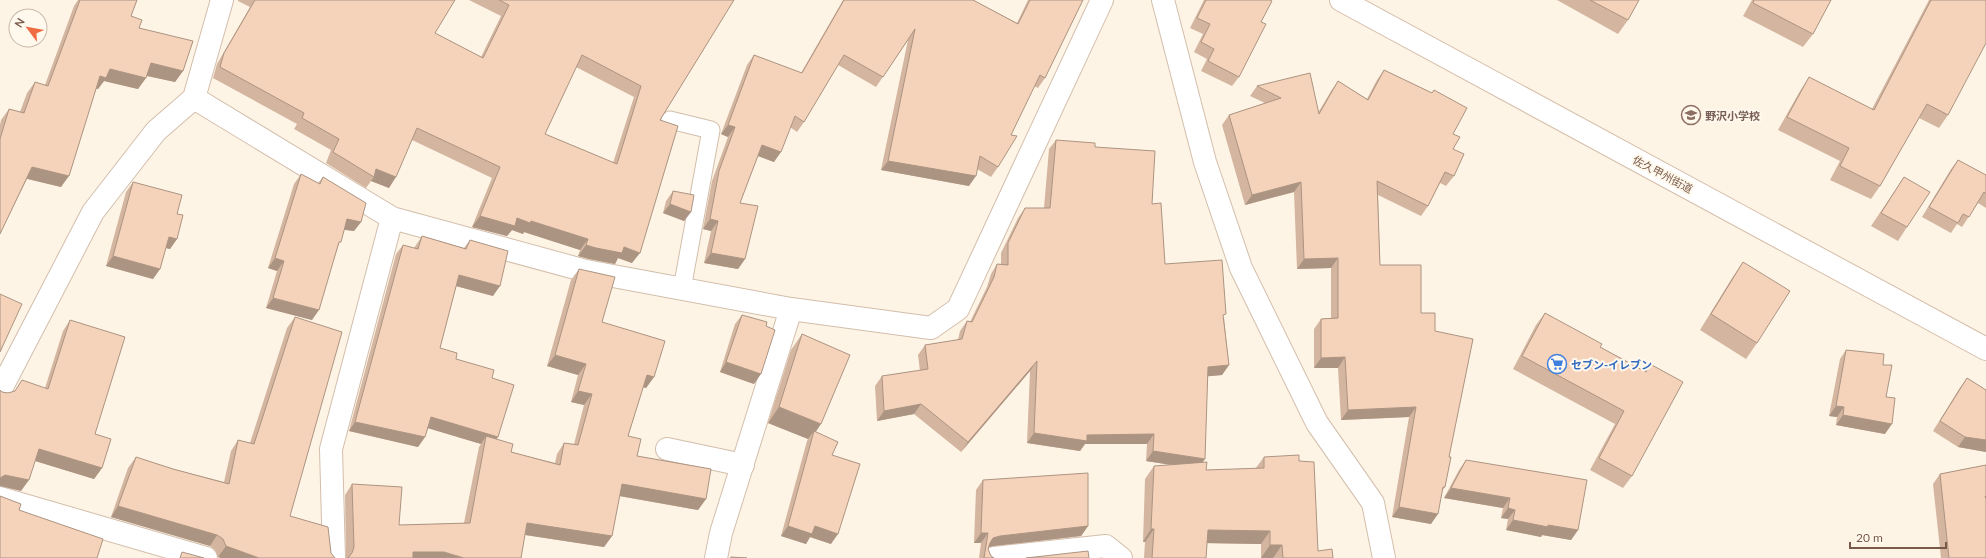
<svg xmlns="http://www.w3.org/2000/svg" width="1986" height="558" font-family="Lato,'Noto Sans JP',sans-serif">
<style>
.lines{fill:none;stroke-linecap:round;stroke-linejoin:round}
.lane-casing{stroke:#d3beac;stroke-width:19}
.street-casing{stroke:#d3beac;stroke-width:24}
.secondary-casing{stroke:#d6beaa;stroke-width:24}
.lane{stroke:#fff;stroke-width:17}
.street{stroke:#fff;stroke-width:22}
.secondary{stroke:#fff;stroke-width:22}
.wall{fill:#d3b5a0;fill-rule:evenodd}
.shaded-wall{fill:#ac9482}
.building{fill:#f5d3ba;stroke:#ac9482;fill-rule:evenodd}
.labels{text-anchor:middle;dominant-baseline:central;stroke-width:4;stroke-linejoin:round;paint-order:stroke}
.education-label{font-size:11px;font-weight:bold;fill:#785e54;stroke:#fff8ed;text-anchor:start}
.street-label{font-size:11px;fill:#795a48;stroke:#fff8ed}
.shop-label{font-size:11px;font-weight:bold;fill:#366cbe;stroke:#fff8ed;text-anchor:start}
</style>
<rect width="100%" height="100%" fill="#fef4e5"/>
<g class="lines">
<g class="lane-casing">
<path id="lane" d="M670 120 711 130 682 289"/>
</g>
<g class="street-casing">
<path id="street" d="M1163 0 1205 162 1241 268 1317 423 1373 503 1384 558
M194 98 392 218 586 271 791 309 931 328 958 309 1102 0
M0 391 93 212 156 131 194 98 222 0
M667 449 743 465
M0 498 206 558
M334 558 331 449 392 218
M716 558 721 533 791 309
M994 558 1106 546 1121 558"/>
</g>
<g class="secondary-casing">
<path id="secondary" d="M1341 0 1986 349"/>
</g>
<use href="#lane" class="lane"/>
<use href="#street" class="street"/>
<use href="#secondary" class="secondary"/>
</g>
<path class="wall" d="M78 0H137L131 16 139 28 183 71 175 82 147 76 138 89 104 81 98 89H96L61 187 27 179 0 234V125L1 120 9 109 20 112 27 93 35 82 45 85 74 6Z
M238 0H455L435 33 481 57 501 16 469 0H734L660 120 632 263 618 258 615 264 589 259 578 256 580 250 524 232 523 234 512 230 507 236 472 227 492 178 412 140 389 188 371 181 366 188 326 163 331 150 294 129 297 124 213 78 217 64 250 7 238 1ZM576 67 634 97 613 163 545 134Z
M843 0H973L1017 23 1028 0H1083L1045 78 1038 88 1034 86 1011 135 998 167 991 177 977 169 969 186 881 170 908 40 876 87 838 65 804 122 797 132 790 127 774 162 758 156 740 203 745 259 738 269 704 263 711 231 703 229 712 181 728 137 721 134 747 65 754 55 801 73Z
M1204 0H1270L1239 77 1232 86 1201 71 1207 59 1194 52 1203 34 1190 28Z
M1557 0H1639L1628 20 1618 34Z
M1752 0H1831L1813 34 1803 47 1743 16Z
M1929 0H1986L1948 115 1939 128 1919 118 1880 186 1871 199 1830 180 1840 161 1778 130 1800 91 1809 77 1872 109Z
M1384 70 1432 93 1434 90 1453 134 1454 176 1446 186 1440 183 1428 206 1421 216 1378 195 1380 265 1421 313 1435 331 1449 457 1445 487 1442 491 1431 524 1392 517 1409 417 1341 420 1338 368H1314V329L1321 319 1331 318V268L1297 269 1294 192 1245 205 1222 125 1229 115 1265 103 1250 96 1257 86 1318 113 1331 91 1338 81 1367 99 1377 80Z
M1056 140 1095 147 1152 204 1165 264 1224 318 1229 365 1222 375 1208 376 1202 463 1206 470 1255 469 1264 457 1299 461 1318 551 1333 558H1261V544L1207 543 1206 558H1144L1145 542H1143L1145 479 1154 466 1171 465 1146 461 1147 444H1085L1080 451 1027 443 1030 371 961 452 914 414 877 421 875 386 882 376 920 371 918 355 925 345 958 340 960 331 967 321 970 322 987 287 991 274 997 264H1001V253L1018 218 1025 208H1044L1049 149Z
M1958 160 1986 175V208L1978 203 1962 227 1957 224 1951 233 1922 217 1951 169Z
M301 174 318 183 323 177 361 222 354 231 344 230 312 320 266 308 277 271 268 268 294 184Z
M1904 177 1907 227 1898 241 1871 226Z
M133 182 177 214V239L170 249 166 248 160 269 153 279 106 266 126 192Z
M673 191 691 212 684 221 663 213 666 201Z
M422 236 464 248 470 240 493 296 456 286 440 348 456 359 492 378 496 439 511 452 555 463 557 454 564 443 574 444 584 405 571 402 578 375 547 366 571 280 579 269 602 322 654 377 646 388 643 387 628 436 637 456 706 499 698 510 619 496 612 536 604 547 525 535 346 558 345 495 352 484 399 525 464 523 479 447 481 444 428 428 425 437 418 447 349 431 396 254 403 245 414 248Z
M1743 262 1757 343 1746 359 1700 330 1732 278Z
M1545 313 1600 347 1645 371 1650 364 1632 476 1623 488 1590 470 1615 424 1513 369 1536 325Z
M742 315 754 384 720 372 735 324Z
M295 317 290 516 335 558H221L218 557 215 550 210 546 111 517 128 468 136 457 173 469 224 482 231 451 238 440 250 443 287 328Z
M70 320 102 468 94 479 35 461 21 491 2 392 8 393 45 388 63 331Z
M802 334 816 432 832 455 831 544 810 537 806 544 781 536 807 441 808 439 768 423 791 350Z
M1846 350 1883 365 1886 397 1885 434 1836 425 1837 417 1829 416 1840 359Z
M1967 378 1986 390V452L1958 447 1933 431 1959 389Z
M1466 460 1578 530 1571 540 1542 535 1541 537 1506 530 1508 519 1501 518 1503 508 1444 498 1459 470Z
M1986 465V558H1941L1933 484 1940 474Z
M983 480 1088 526 1081 536 993 546 989 547 988 549 991 556 994 558H979L981 543H974L976 490Z"/>
<path class="shaded-wall" d="M151 63 183 71 175 82 143 75Z
M110 69 146 78 138 89 104 81 98 89 92 87 100 76Z
M728 125 735 127 728 137 721 134Z
M762 145 781 152 774 162 755 155Z
M888 161 976 176 969 186 881 170Z
M32 167 69 176 61 187 24 178Z
M376 169 396 177 389 188 371 181 374 177Z
M1301 182 1294 192 1245 205 1252 195Z
M670 204 691 212 684 221 663 213Z
M480 216 517 218 531 221 588 239 580 250 524 232 523 234 512 230 507 236 472 227Z
M347 219 361 222 354 231 340 229Z
M710 219 718 221 711 231 703 229Z
M169 237 177 239 170 249 162 247Z
M586 245 624 247 640 253 632 263 618 258 615 264 589 259 578 256Z
M711 253 745 259 738 269 704 263Z
M113 256 160 269 153 279 106 266Z
M275 258 284 261 277 271 268 268Z
M1338 258 1331 268 1297 269 1304 259Z
M459 275 500 286 493 296 452 285Z
M273 298 319 310 312 320 266 308Z
M555 355 586 364 578 375 547 366Z
M1345 357 1338 368H1314L1321 358Z
M1037 361 1030 371 961 452 968 442Z
M726 362 761 374 754 384 720 372Z
M1229 365 1222 375 1201 377 1208 367Z
M647 375 654 377 646 388 639 386Z
M578 391 592 394 584 405 571 402Z
M921 404 914 414 877 421 884 411Z
M1836 406 1844 407 1837 417 1829 416Z
M779 407 821 424 813 436 814 431 808 439 768 423Z
M1416 407 1409 417 1341 420 1348 410Z
M1843 415 1892 424 1885 434 1836 425Z
M431 417 498 437 491 447 486 436 481 444 424 427Z
M355 422 425 437 418 447 349 431Z
M1034 433 1087 435 1154 434 1147 444H1085L1080 451 1027 443Z
M1965 437 1986 440V452L1958 447Z
M39 449 102 468 94 479 32 460Z
M1153 451 1205 459 1198 469 1146 461Z
M5 475 29 480 21 491 0 486V478Z
M622 484 706 499 698 510 614 495Z
M1451 488 1510 498 1503 508 1444 498Z
M118 506 217 535 210 546 111 517Z
M1399 507 1438 514 1431 524 1392 517Z
M1508 508 1515 510 1508 519 1501 518Z
M1513 520 1548 525 1578 530 1571 540 1542 535 1541 537 1506 530Z
M527 523 612 536 604 547 519 534Z
M788 526H815L838 534 831 544 810 537 806 544 781 536Z
M1088 526 1081 536 993 546 986 548 993 538 1000 536Z
M1151 529H1154L1145 542H1143Z
M1208 530 1270 531 1261 544 1200 543Z
M981 533H988L981 543H974Z
M1270 545H1282L1273 558H1261Z
M226 546 259 558H221L218 557Z
M413 552H444L464 558H408Z"/>
<path class="building" d="M80 0H137L131 16 142 20 139 28 193 41 183 71 151 63 146 78 110 69 106 78 100 76 69 176 32 167 0 234V139L9 109 24 113 35 82 48 86Z
M255 0H455L435 33 483 58 509 5 499 0H734L660 120 678 126 640 253 624 247 622 253 596 248 586 245 588 239 531 221 530 223 517 218 515 226 480 216 500 167 417 128 396 177 376 169 374 177 333 152 339 139 302 118 304 113 220 67 224 53ZM582 55 641 86 617 164 545 134Z
M844 0H973L1018 24 1030 0H1083L1045 78 1040 75 1011 135 1017 136 998 167 980 156 976 176 888 161 915 29 883 77 844 55 804 122 795 116 781 152 762 145 740 203 758 206 745 259 711 253 718 221 710 219 719 171 735 127 728 125 754 55 802 73Z
M1206 0H1270L1272 1 1261 22 1266 24 1239 77 1208 61 1214 49 1201 42 1210 24 1197 18Z
M1590 0H1639L1628 20Z
M1754 0H1831L1813 34 1753 3Z
M1931 0H1986V43L1948 115 1927 104 1880 186 1840 166 1849 148 1787 117 1809 77 1874 110Z
M1384 70 1432 93 1434 90 1467 108 1453 134 1460 137 1453 149 1464 154 1454 176 1445 172 1428 206 1377 181 1380 265H1421V313H1435V331L1473 339 1449 457H1451L1445 487H1443L1438 514 1399 507 1416 407 1348 410 1345 357 1321 358V319L1338 318V258L1304 259 1301 182 1252 195 1229 115 1281 98 1257 86 1310 73 1319 114 1338 81 1368 100Z
M1056 140 1095 143V147L1155 151 1152 204 1161 203 1165 264 1222 260 1226 314 1223 315 1229 365 1208 367 1205 459 1153 451 1154 434 1087 435V441L1034 433 1037 361 968 442 921 404 884 411 882 376 928 369 925 345 962 339 967 321 972 322 994 277 997 264 1008 265V243L1025 208H1050Z
M1958 160 1986 175V194L1984 192 1969 217 1963 214 1958 223 1929 207Z
M301 174 320 184 323 177 366 203 361 222 347 219 341 242H339L319 310 273 298 284 261 275 258Z
M1904 177 1930 192 1907 227 1881 213Z
M133 182 182 195 177 214 183 215 177 239 169 237 160 269 113 256Z
M673 191 694 195 691 212 670 204Z
M422 236 466 249 470 240 508 251 500 286 459 275 440 348 457 353 456 359 494 370 492 378 514 385 498 437 431 417 425 437 355 422 403 245 418 249Z
M1743 262 1790 291 1757 343 1711 314Z
M579 269 615 277 602 322 665 341 654 377 647 375 628 436 641 439 637 456 711 469 706 499 622 484 612 536 527 523 521 558H464L444 552H413V558H347H348L352 553 354 547 352 484 402 487 399 525 470 523 486 436 513 444 511 452 560 465 564 443 578 445 592 394 578 391 586 364 555 355Z
M0 294 22 304 0 352Z
M1545 313 1602 344 1600 347 1646 372 1650 364 1683 382 1632 476 1599 458 1624 411 1522 356Z
M742 315 767 322 766 326 775 330 761 374 726 362Z
M295 317 342 332 290 516 328 527 331 553 335 558H259L226 546 223 539 217 535 118 506 136 457 173 469 229 484 238 440 254 444Z
M70 320 125 337 95 434 111 439 102 468 39 449 29 480 5 475 0 478V390L2 392 8 393 15 391 22 380 48 389Z
M802 334 850 355 821 424 779 407Z
M1846 350 1884 354 1883 365H1892L1886 397 1895 398 1892 424 1843 415 1844 407 1836 406Z
M1967 378 1986 390V440L1965 437 1940 421Z
M814 431 838 442 832 455 860 464 838 534 815 526 812 534 788 526Z
M1299 455V461L1314 462 1318 551 1332 549 1333 558H1283L1282 545H1270V531L1208 530 1206 558H1152L1154 529H1151L1154 466 1207 462 1206 470 1264 468V457Z
M1466 460 1587 480 1578 530 1548 525V527L1513 520 1515 510 1508 508 1510 498 1451 488Z
M1986 465V497L1985 496 1986 499V558H1949L1940 474Z
M1088 473V526L1000 536 993 538 990 543 988 549 991 556 994 558H984L988 533H981L983 480Z
M0 496 21 504 19 510 103 539 97 558H0Z
M1088 551 1089 558H1026Z
M182 552 204 558H180Z
M731 557 747 558H730Z"/>
<defs>
<g id="school-ring" transform="scale(1)"><circle r="9.5" fill="#fff8ed" stroke="#8d6e63" stroke-width="1.5"/><path d="M0-5L7-2L0 1L-7-2ZM-4 1L0 2.5L4 1V4Q0 6-4 4Z" fill="#8d6e63"/></g>
<g id="supermarket-ring" transform="scale(1)"><circle r="9.5" fill="#fff8ed" stroke="#3f7fe0" stroke-width="1.5"/><path d="M-6-5.5h2.5l.6 2H6L4.5 2H-2.5L-4.4-4H-6ZM-1.5 3.2a1.3 1.3 0 1 0 .1 0ZM3 3.2a1.3 1.3 0 1 0 .1 0Z" fill="#3f7fe0"/></g>
</defs>
<g fill-rule="evenodd">
<use href="#school-ring" x="1691" y="115"/>
<use href="#supermarket-ring" x="1557" y="364"/>
</g>
<g class="labels">
<g class="education-label">
<text x="1705" y="115">野沢小学校</text>
</g>
<g class="street-label">
<text transform="translate(1663 174) rotate(28)">佐久甲州街道</text>
</g>
<g class="shop-label">
<text x="1571" y="364">セブン-イレブン</text>
</g>
</g>
<g transform="translate(28 28) rotate(302)"><circle r="19" fill="#fff8ed" stroke="#c9b9ab"/>
<path d="M0-3L7 15L0 10L-7 15Z" fill="#ef6b42"/>
<text y="-6" font-size="11" font-weight="bold" text-anchor="middle" fill="#795a48">N</text>
</g>
<path d="M1850 542v6h96v-6" fill="none" stroke="#795a48" stroke-width="2"/>
<text x="1856" y="542" font-size="12" fill="#795a48" stroke="#fff8ed" stroke-width="3" paint-order="stroke">20 m</text>
</svg>
